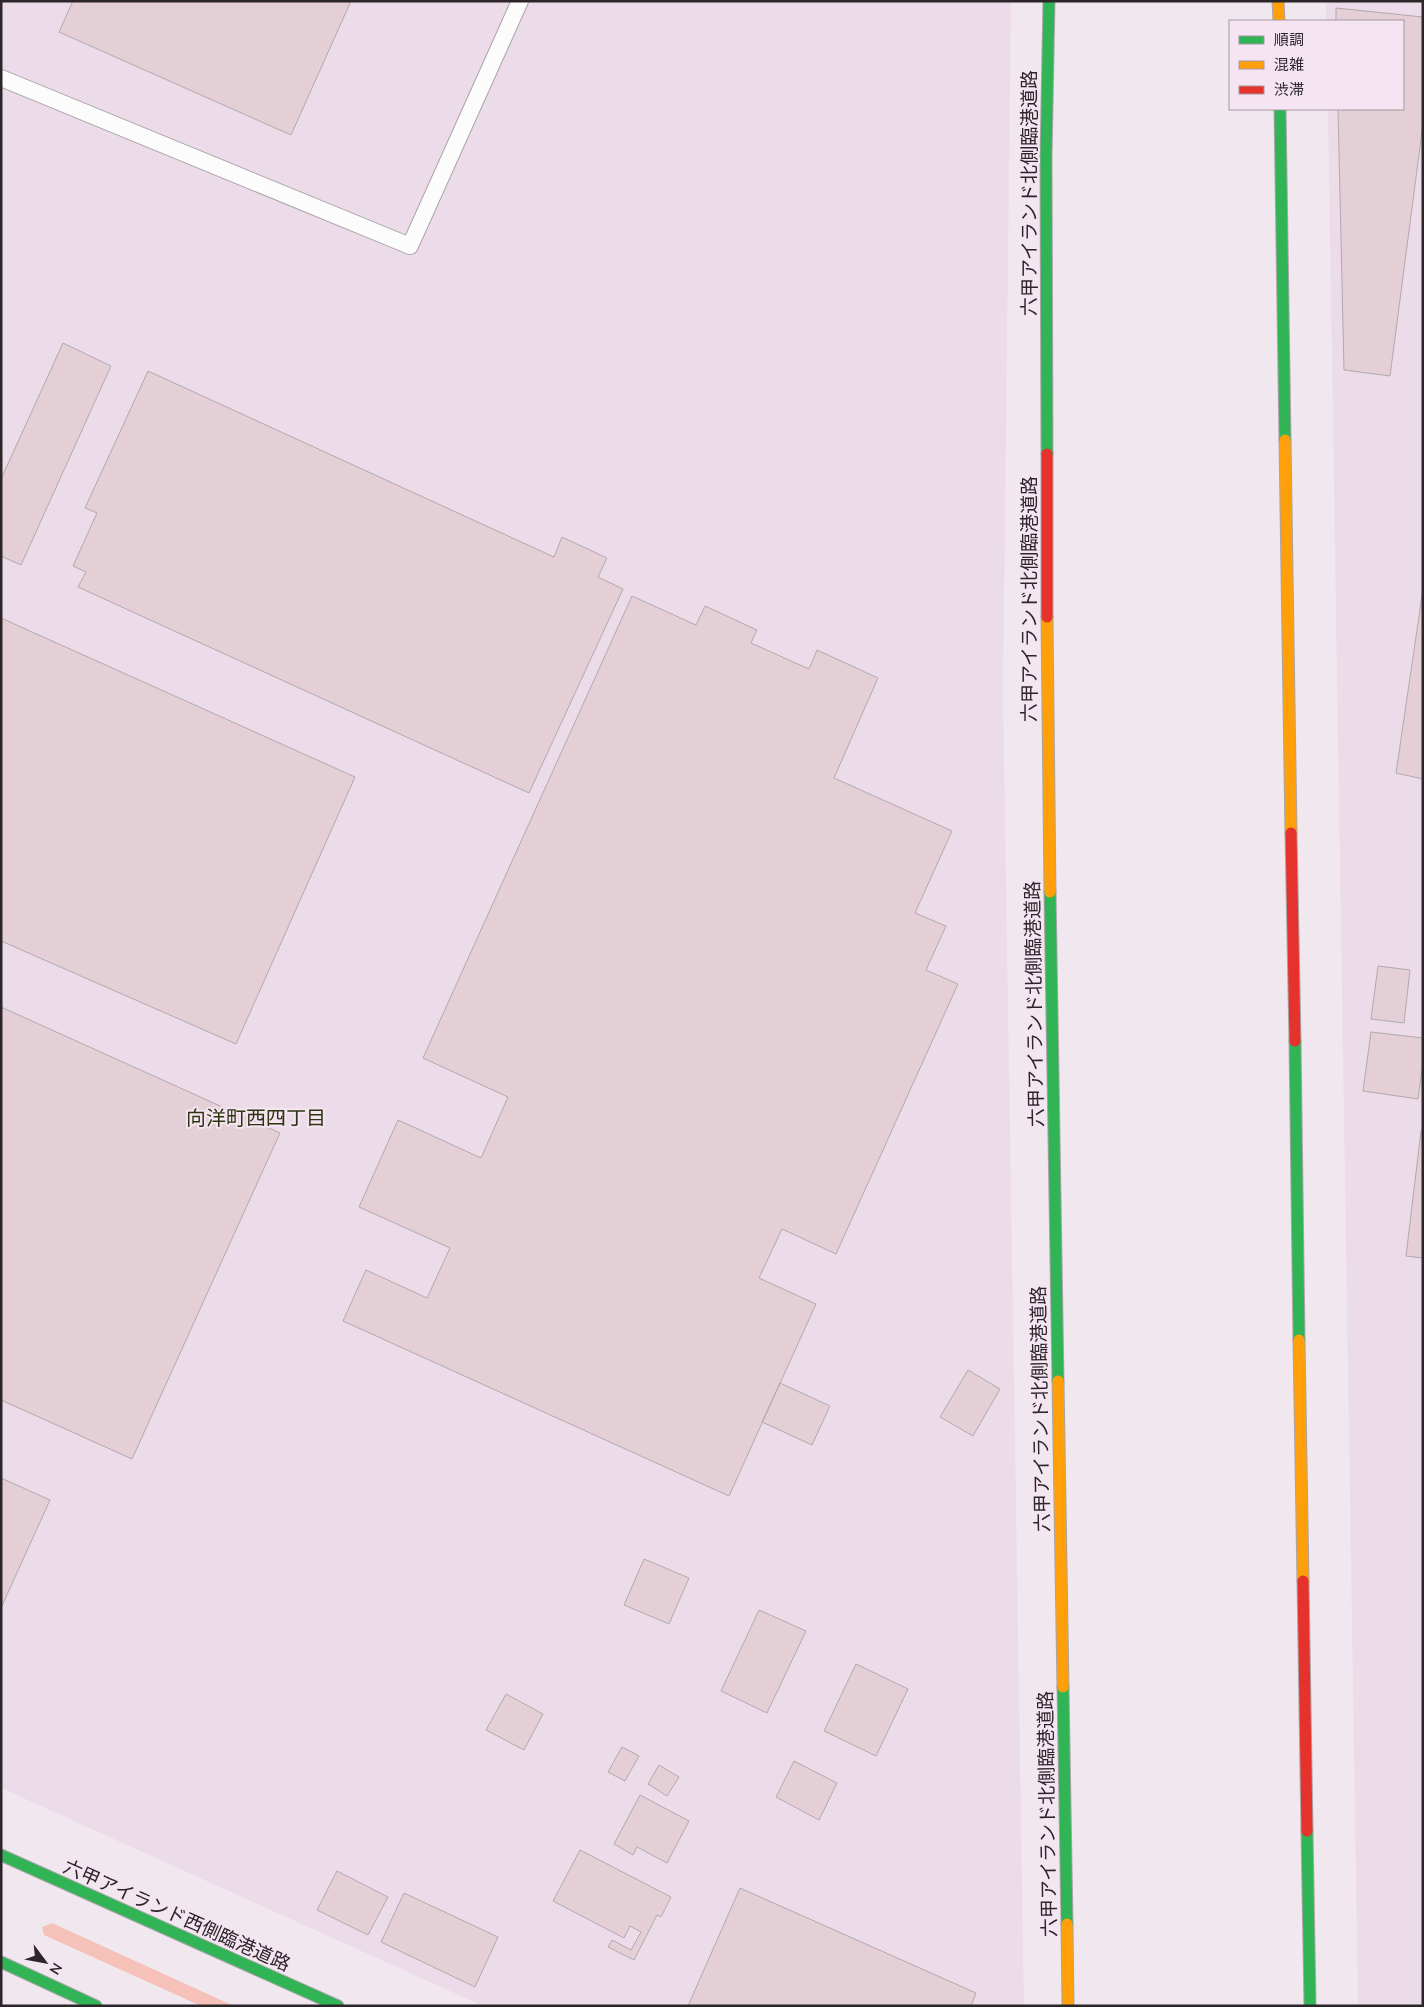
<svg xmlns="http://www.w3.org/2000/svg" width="1424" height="2007" font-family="Mulish,'Noto Sans JP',sans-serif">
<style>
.built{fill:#ecdbe8}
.green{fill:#f5c1b9}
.building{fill:#e4cfd6;stroke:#b1a9ad}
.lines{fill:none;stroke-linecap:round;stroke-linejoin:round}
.lane-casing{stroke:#aaa4a9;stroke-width:18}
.fast-casing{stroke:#aaa4a9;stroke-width:13}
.slow-casing{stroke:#aaa4a9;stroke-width:13}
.jam-casing{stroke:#aaa4a9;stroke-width:13}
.lane{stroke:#fdfcfd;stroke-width:16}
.fast{stroke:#30b455;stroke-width:11}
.slow{stroke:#ff9f0a;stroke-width:11}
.jam{stroke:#e5322d;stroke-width:11}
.labels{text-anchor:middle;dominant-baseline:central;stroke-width:4;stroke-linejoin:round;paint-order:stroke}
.street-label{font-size:19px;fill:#2c262b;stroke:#f5e4f1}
.neighbourhood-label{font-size:20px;fill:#2c350f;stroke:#f5e4f1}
</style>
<rect width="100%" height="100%" fill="#f1e8ef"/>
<path class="built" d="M1 1H1011L1003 693 1024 2006H483L1 1788Z
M1326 1H1423V2006H1358L1328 109H1403V21H1326Z"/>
<path class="green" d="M52 1923 234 2006H201L44 1935 42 1927Z"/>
<path class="building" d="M73 1H351L291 135 59 32Z
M1336 8 1423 17V124L1390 376 1344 370 1338 109H1403V21H1336Z
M63 343 111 366 21 565 1 556V479Z
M148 371 554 557 562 537 607 558 598 577 623 589 529 793 78 587 86 572 73 566 97 513 85 508Z
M1423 589V779L1396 773Z
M632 596 696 625 705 606 757 630 751 643 809 669 817 650 878 678 834 778 952 831 915 913 946 926 926 970 958 984 836 1254 782 1229 759 1278 816 1304 729 1496 343 1321 366 1270 427 1298 450 1248 359 1207 398 1120 481 1158 508 1097 423 1058Z
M1 618 355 777 236 1044 1 941Z
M1378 966 1410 970 1404 1023 1371 1019Z
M1 1007 280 1133 132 1459 1 1400Z
M1371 1032 1423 1038V1062L1418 1099 1363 1091Z
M1421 1131H1423V1258L1406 1256Z
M968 1370 1000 1389 973 1436 940 1417Z
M780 1383 830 1406 812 1445 762 1422Z
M1 1478 50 1500 1 1608Z
M644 1559 689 1578 669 1624 624 1605Z
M759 1610 806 1631 767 1713 721 1691Z
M856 1664 908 1689 876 1756 824 1731Z
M506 1694 543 1714 524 1750 486 1730Z
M622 1747 639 1756 625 1781 608 1772Z
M794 1761 837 1783 819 1820 776 1797Z
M659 1765 679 1777 667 1796 648 1784Z
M640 1795 689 1821 667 1863 637 1847 633 1855 614 1844Z
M580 1850 671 1897 661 1917 657 1915 634 1960 608 1947 612 1940 631 1950 641 1932 630 1926 624 1938 553 1901Z
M337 1871 388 1897 368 1935 317 1910Z
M740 1888 976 1993 971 2006H688Z
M404 1893 498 1937 475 1987 381 1942Z"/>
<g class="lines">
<g class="lane-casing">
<path id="lane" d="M1 78 410 246 520 1"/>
</g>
<g class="fast-casing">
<path id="fast" d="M1280 109 1285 440
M1047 454 1046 156 1049 1
M1050 892 1058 1381
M1295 1041 1299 1340
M1063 1687 1067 1924
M1307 1831 1310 2006
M1 1855 338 2006
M1 1962 96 2006"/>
</g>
<g class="slow-casing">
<path id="slow" d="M1278 1 1279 21
M1285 440 1291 833
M1047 617 1050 892
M1299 1340 1303 1581
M1058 1381 1063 1687
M1067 1924 1068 2006"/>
</g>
<g class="jam-casing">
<path id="jam" d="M1047 454V617
M1291 833 1295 1041
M1303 1581 1307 1831"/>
</g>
<use href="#lane" class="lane"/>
<use href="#fast" class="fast"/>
<use href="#slow" class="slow"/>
<use href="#jam" class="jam"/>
</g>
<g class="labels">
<g class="street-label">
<text transform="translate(1029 193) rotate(-90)">六甲アイランド北側臨港道路</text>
<text transform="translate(1029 599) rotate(-90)">六甲アイランド北側臨港道路</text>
<text transform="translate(1034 1004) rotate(-91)">六甲アイランド北側臨港道路</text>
<text transform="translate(1040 1409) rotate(-91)">六甲アイランド北側臨港道路</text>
<text transform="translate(1047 1814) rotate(-91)">六甲アイランド北側臨港道路</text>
<text transform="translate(177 1915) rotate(24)">六甲アイランド西側臨港道路</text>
</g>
<g class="neighbourhood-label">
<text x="256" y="1117">向洋町西四丁目</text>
</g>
</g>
<rect width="1424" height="2007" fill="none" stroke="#2c262b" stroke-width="5"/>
<rect x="1229" y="20" width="175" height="90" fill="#f5e4f1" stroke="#a598a2"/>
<rect x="1239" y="36" width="25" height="8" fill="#30b455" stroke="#a598a2"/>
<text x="1274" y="45" font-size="15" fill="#2c262b">順調</text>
<rect x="1239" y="61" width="25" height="8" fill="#ff9f0a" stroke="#a598a2"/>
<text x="1274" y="70" font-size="15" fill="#2c262b">混雑</text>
<rect x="1239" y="86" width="25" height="8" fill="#e5322d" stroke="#a598a2"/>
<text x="1274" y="95" font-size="15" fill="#2c262b">渋滞</text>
<g transform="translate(45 1962) rotate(122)" stroke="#f5e4f1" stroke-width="4" paint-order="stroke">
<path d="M0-4L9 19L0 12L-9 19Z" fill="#2c262b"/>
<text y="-8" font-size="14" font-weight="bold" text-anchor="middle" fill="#2c262b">N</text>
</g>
</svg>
